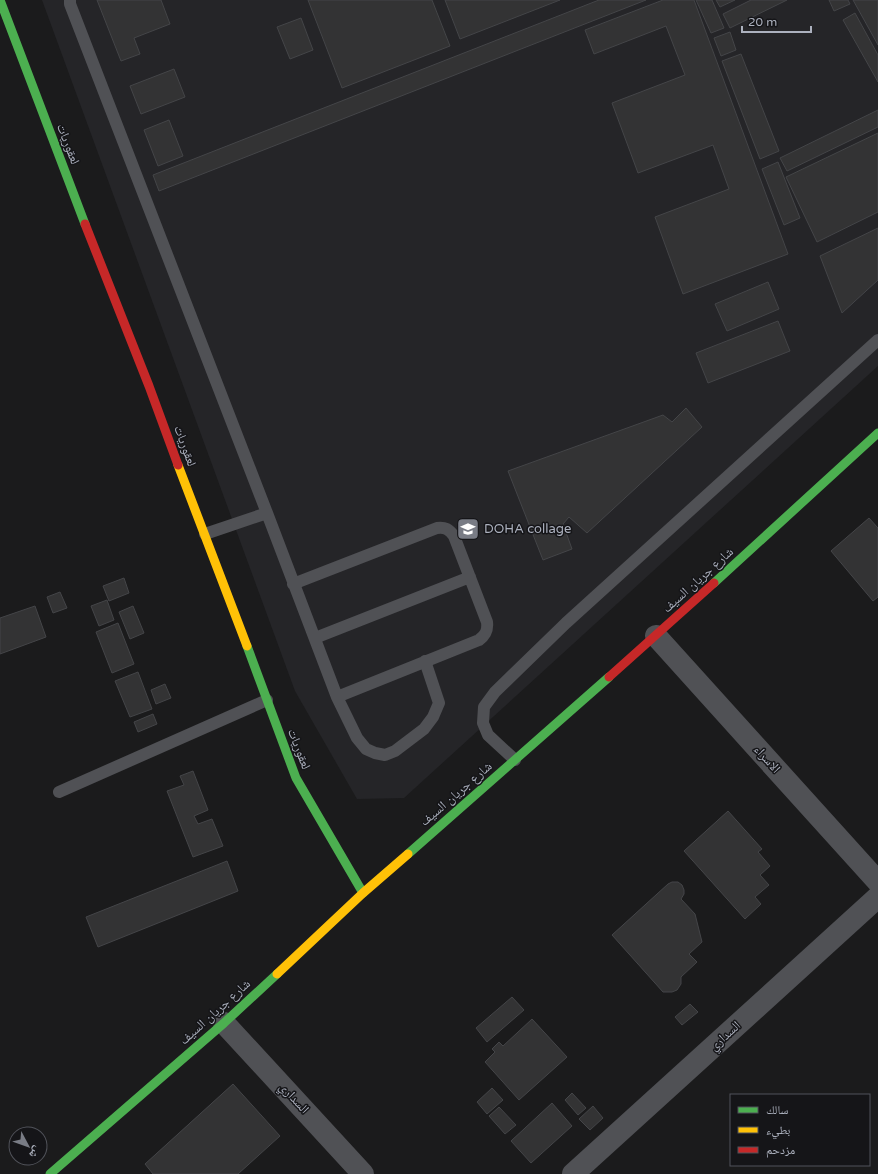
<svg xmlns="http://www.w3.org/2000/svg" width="878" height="1174" font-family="'Varela Round','Noto Naskh Arabic',sans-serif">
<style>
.built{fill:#252528}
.building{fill:#333334;stroke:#444548}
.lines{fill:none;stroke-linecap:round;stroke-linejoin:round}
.lane{stroke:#505155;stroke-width:12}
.street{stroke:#505155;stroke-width:22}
.fast{stroke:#4caf50;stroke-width:9}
.slow{stroke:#ffc107;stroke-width:9}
.jam{stroke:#c62828;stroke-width:9}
.labels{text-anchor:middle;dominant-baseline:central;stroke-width:3;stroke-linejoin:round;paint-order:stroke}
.street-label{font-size:13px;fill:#acb1be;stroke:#151518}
.poi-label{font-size:13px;fill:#acb1be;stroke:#151518;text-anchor:start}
</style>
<rect width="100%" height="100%" fill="#1b1b1c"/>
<path class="built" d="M42 0H878V366L404 798 357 799 295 691Z"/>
<path class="building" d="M97 0H161L170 24 134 38 140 54 121 61Z
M308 0H432L450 46 342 88Z
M445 0H560L460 39Z
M599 0H646L159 191 153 175Z
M663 0H694L788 254 683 294 655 217 729 189 713 145 638 173 612 103 685 75 666 26 594 54 585 30Z
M696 0H712L724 28 711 33Z
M716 0H735L720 7Z
M751 0H787L730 28 723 14Z
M829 0H848L850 4 834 11Z
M853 0H878V45Z
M855 13 878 55V82L843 20Z
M301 18 313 50 290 59 277 27Z
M730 32 736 50 721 56 714 38Z
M741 54 779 151 760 159 722 61Z
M174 69 185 97 141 114 130 86Z
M878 110V127L787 171 780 158Z
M169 120 183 156 158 166 144 130Z
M878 133V212L817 242 786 177Z
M778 162 800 218 784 225 762 169Z
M878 228V280L842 313 820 256Z
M768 282 779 309 727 331 715 304Z
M778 321 790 351 708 383 696 353Z
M686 408 702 427 587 533 569 517 563 524 572 549 543 560 508 471 663 415 672 422Z
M869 518 878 528V597L873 601 831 551Z
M124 578 129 593 109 601 103 586Z
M60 592 67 608 53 613 47 597Z
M107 600 114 620 99 626 91 606Z
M35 606 46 637 0 654V618Z
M133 606 144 633 130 639 119 612Z
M118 623 134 664 112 673 96 632Z
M138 672 152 709 130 717 115 681Z
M165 684 171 698 156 704 151 690Z
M153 714 157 724 138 732 134 722Z
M193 771 208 810 194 816 198 824 212 819 223 846 193 857 167 791 184 785 180 776Z
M728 811 762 849 758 852 770 866 760 875 769 885 755 897 761 904 745 919 684 851Z
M227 861 238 891 98 947 86 917Z
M672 882H678L682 885 684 890V894L681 899 695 914 702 942 689 954 697 962 681 977V984L677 990 672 992H663L612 935 668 884Z
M512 997 524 1010 487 1042 476 1028Z
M690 1004 698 1012 682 1025 675 1017Z
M532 1019 567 1057 519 1100 485 1062 495 1052 492 1049 499 1042 503 1046Z
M233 1084 280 1136 238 1174H153L145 1164Z
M492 1088 503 1100 487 1114 477 1102Z
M572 1093 586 1108 578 1115 565 1100Z
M552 1103 572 1126 531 1163 511 1141Z
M593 1106 603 1118 590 1130 579 1119Z
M499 1107 516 1125 505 1134 489 1116Z"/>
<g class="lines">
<path class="lane" d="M70 0V4L267 513 337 697 357 738 366 749 375 753 385 755 395 751 424 729 433 717 439 703 425 661
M205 534 267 513
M293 584 437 528C445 527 449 529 454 536L487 622C488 630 486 635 479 640L337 697
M315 638 470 577
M515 760 488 735 483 723 484 707 495 692 566 623 878 340
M59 792 267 700"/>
<path class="street" d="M656 636 878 882
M224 1023 363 1174
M573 1174 878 897"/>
<path class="fast" d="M0 0 85 224
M714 583 878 433
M247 646 296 778 363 893
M408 854 609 677
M50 1174 224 1023 277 974"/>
<path class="slow" d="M178 465 247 646
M277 974 363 893 408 854"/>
<path class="jam" d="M85 224 149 386 178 465
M609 677 714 583"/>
</g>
<defs>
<g id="university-square" transform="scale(1.15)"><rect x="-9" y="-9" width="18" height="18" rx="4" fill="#797c85" stroke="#151518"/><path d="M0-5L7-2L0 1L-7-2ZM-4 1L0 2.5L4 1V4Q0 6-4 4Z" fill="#fff"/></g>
</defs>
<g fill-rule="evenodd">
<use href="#university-square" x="468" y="529"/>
</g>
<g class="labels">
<g class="street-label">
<text transform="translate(68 144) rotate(69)">لعقوريات</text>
<text transform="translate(185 446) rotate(70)">لعقوريات</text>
<text transform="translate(698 580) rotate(-42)">شارع جريان السيف</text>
<text transform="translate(299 749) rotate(69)">لعقوريات</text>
<text transform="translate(767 759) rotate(48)">الاسراء</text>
<text transform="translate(456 794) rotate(-41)">شارع جريان السيف</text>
<text transform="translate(215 1012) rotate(-42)">شارع جريان السيف</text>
<text transform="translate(725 1036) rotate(-42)">السداري</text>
<text transform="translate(294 1098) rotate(47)">السداري</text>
</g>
<g class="poi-label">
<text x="484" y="529">DOHA collage</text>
</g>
</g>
<rect x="730" y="1094" width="140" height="72" fill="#151518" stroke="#51535a"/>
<rect x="738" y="1107" width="20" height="6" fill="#4caf50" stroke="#51535a"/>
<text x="766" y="1114" font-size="12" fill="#acb1be">سالك</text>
<rect x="738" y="1127" width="20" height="6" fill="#ffc107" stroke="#51535a"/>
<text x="766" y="1134" font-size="12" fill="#acb1be">بطيء</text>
<rect x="738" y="1147" width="20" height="6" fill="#c62828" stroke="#51535a"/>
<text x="766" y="1154" font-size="12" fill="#acb1be">مزدحم</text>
<g transform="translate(28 1146) rotate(131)"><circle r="19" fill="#151518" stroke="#51535a"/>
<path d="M0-3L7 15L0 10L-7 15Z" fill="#797c85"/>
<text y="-6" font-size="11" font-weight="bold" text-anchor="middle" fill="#acb1be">ش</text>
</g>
<path d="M742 26v6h69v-6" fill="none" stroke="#acb1be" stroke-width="2"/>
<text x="748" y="26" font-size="12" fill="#acb1be" stroke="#151518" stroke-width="3" paint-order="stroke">20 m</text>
</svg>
